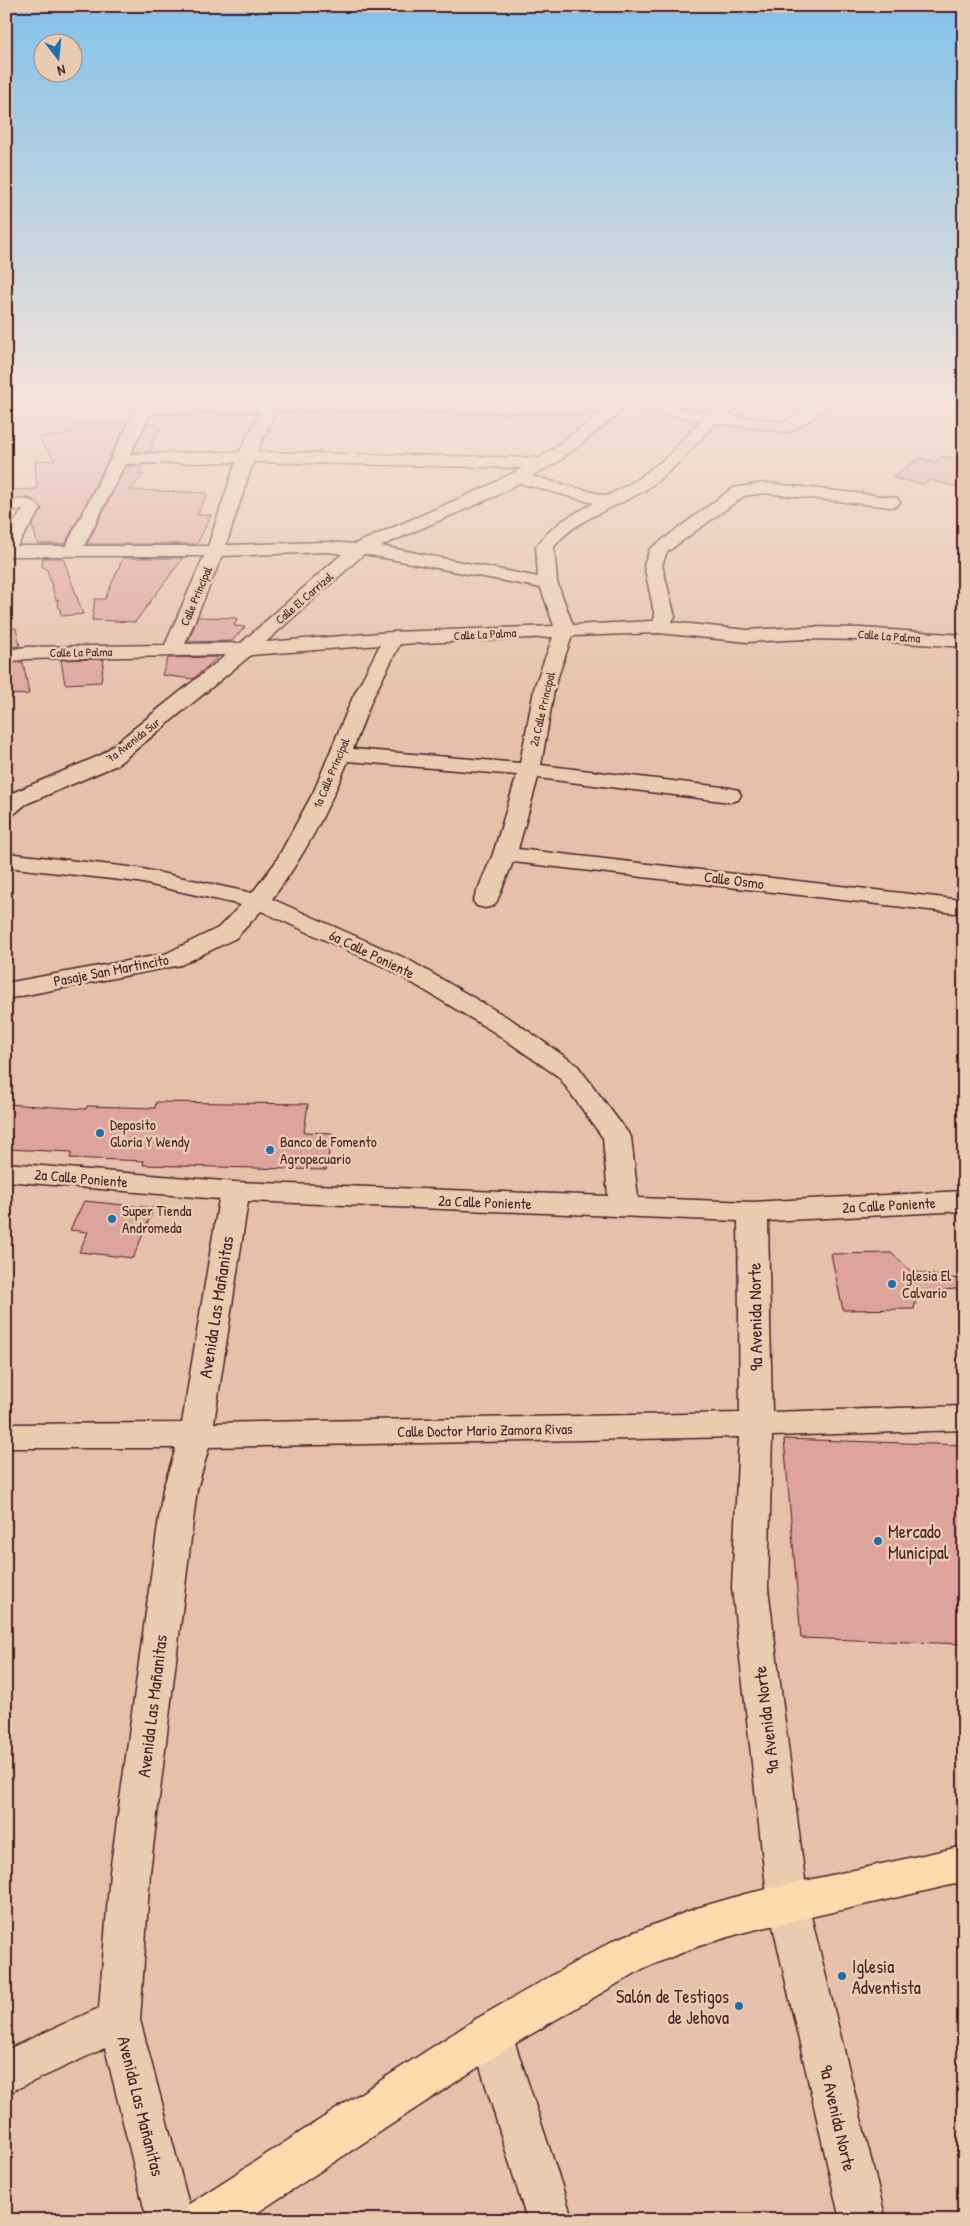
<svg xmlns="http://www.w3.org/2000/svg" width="970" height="2226" font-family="'Patrick Hand',sans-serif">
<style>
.building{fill:#dea39d;stroke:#4a1f2b}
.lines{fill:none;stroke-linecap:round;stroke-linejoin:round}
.minor-casing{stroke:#4a1f2b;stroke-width:3}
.major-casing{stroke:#4a1f2b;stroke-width:3}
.minor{fill:#e9ccb0;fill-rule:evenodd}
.major{fill:#fcdcac;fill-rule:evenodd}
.poi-dot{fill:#1f6fb2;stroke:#e9ccb0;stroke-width:2}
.labels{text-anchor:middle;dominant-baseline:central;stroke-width:5;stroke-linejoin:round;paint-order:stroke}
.far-street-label{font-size:12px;fill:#4a1f2b;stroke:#e9ccb0}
.street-label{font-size:15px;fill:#4a1f2b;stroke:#e9ccb0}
.poi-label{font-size:15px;fill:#4a1f2b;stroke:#e9ccb0;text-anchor:start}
.near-street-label{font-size:18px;fill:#4a1f2b;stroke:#e9ccb0}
.near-poi-label{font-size:18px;fill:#4a1f2b;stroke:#e9ccb0;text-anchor:start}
</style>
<rect width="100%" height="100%" fill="#e6c0aa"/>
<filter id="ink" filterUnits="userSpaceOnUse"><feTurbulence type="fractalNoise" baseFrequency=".02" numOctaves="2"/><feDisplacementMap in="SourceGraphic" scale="10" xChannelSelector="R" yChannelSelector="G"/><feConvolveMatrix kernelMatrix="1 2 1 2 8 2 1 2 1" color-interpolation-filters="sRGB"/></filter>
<g filter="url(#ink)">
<path class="building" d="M78 423H127L65 544H38L32 526 42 508 30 498 6 499V496H8L9 490 37 489 35 461 55 460 38 437 67 435Z
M147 424H156L154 428H161L151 444H154L150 452H133Z
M942 456 964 461V480L957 487 930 480 924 484 893 478 919 458 936 462Z
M126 466H143L138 474H144L130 490 208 493 197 515H211L197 544H87Z
M43 558H63L83 614 62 616 57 602 59 599 56 600 47 570 42 566Z
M123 558H183L135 622 92 620 95 599H105Z
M198 617 237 618 234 626 245 627 232 641 188 642Z
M16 628 20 646 6 648V629Z
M218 657 193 679 162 675 168 658Z
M104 659 101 682 65 684 61 660Z
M23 662 29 694 6 695V664Z
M156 1102 308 1104 304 1132 332 1133 326 1170 143 1165 144 1161 70 1158 72 1152 6 1149V1104L86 1109 87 1106 155 1108Z
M84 1201 154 1208 133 1258 79 1252 88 1232 70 1230Z
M891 1253 911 1271 964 1280V1288L917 1293 914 1309 843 1310 831 1254Z
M784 1439 964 1445V1644L801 1638Z"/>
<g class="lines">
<g class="minor-casing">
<path id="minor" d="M139 403H651L708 413 724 403H743L727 415 785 422 816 403H835L794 430 788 432 715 423C693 448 673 472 645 490 615 508 575 519 554 547L557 582 573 625 653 621 655 617 644 565 650 549 733 488 764 483 891 497 897 498 900 502 897 506 891 507 764 493 744 496 667 552 662 565 675 617 671 622 747 630 805 627 861 628 964 635V647L861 640 805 639 747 642 659 633 572 636 555 685 541 765 730 788 738 790 741 795 738 800 730 802 538 778 518 849 962 900 964 914 513 862 497 901 493 906 485 908 477 906 473 901 493 854 517 775 348 761C328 810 304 857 272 899L407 959 512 1020 577 1065 631 1137 638 1198 753 1202 964 1191V1211L768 1221 772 1412 964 1406V1430L772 1436 768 1588 808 1904 886 2220H840L768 1904 732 1588 739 1437 209 1447 197 1489 150 1872 140 2020 193 2220H147L105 2048 6 2094V2050L99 2008 110 1872 163 1489 176 1448H6V1424L182 1423 219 1199 6 1181V1163L235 1182 608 1196 603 1138 559 1077 494 1032 389 969 261 911 236 938 181 965 6 999V983L165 954 218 928 241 905 138 882 6 867V853L138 868 252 893 275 863 314 791 352 699 380 645 251 655 117 765 26 804 14 814 6 816V797L10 794 101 755 226 655 27 659 6 662V650L27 647 165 645 204 556H6V534L23 510 6 511V501C20 499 32 496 41 509L17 546H66ZM626 408 700 421 666 458 633 482 607 496 532 476 558 462ZM260 411 240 452 130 454 150 414ZM276 411 601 413 540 458 257 452ZM236 462 208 546H84L125 464ZM253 462 522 468 486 487 355 544 328 542 226 545ZM519 483 594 503C569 517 553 523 536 547L538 577 381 546 498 495ZM328 552 342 554 241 643 185 644 222 556ZM364 554 541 588 554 626 393 632 266 642ZM553 637 535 685 520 763 353 749 372 699 400 644ZM248 1201 738 1221 740 1413 214 1423Z
M491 2013 506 2019 512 2034 573 2220H527L470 2034 476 2019Z"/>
</g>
<g class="major-casing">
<path id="major" d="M964 1846V1882L745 1932 699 1946 644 1968 506 2049 246 2220H182L189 2204 476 2019 614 1940 697 1908 745 1894Z"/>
</g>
<use href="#minor" class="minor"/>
<use href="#major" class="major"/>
</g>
</g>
<linearGradient id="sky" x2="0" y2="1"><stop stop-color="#82c1e9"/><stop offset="0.56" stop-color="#f4e3d9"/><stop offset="1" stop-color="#f4e3d9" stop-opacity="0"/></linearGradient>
<rect width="970" height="715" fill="url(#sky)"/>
<g class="poi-dot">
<circle cx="100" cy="1133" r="5"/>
<circle cx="270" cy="1150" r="5"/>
<circle cx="112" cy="1219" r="5"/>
<circle cx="892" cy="1284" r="5"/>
<circle cx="878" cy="1541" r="5"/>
<circle cx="842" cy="1976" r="5"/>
<circle cx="739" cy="2006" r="5"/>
</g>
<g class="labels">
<g class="far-street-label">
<text transform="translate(196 596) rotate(-67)">Calle Principal</text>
<text transform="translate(304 598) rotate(-41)">Calle El Carrizal</text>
<text transform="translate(485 634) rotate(-3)">Calle La Palma</text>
<text transform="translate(889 636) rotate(4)">Calle La Palma</text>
<text transform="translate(81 652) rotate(-1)">Calle La Palma</text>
<text transform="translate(542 709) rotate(-77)">2a Calle Principal</text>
<text transform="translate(133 740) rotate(-38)">7a Avenida Sur</text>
<text transform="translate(331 773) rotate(-67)">1a Calle Principal</text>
</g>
<g class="street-label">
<text transform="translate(734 880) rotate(7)">Calle Osmo</text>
<text transform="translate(372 954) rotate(26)">6a Calle Poniente</text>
<text transform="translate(111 970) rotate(-11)">Pasaje San Martincito</text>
<text transform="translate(81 1178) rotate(5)">2a Calle Poniente</text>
<text transform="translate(485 1202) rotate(2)">2a Calle Poniente</text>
<text transform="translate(889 1205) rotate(-3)">2a Calle Poniente</text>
<text transform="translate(485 1430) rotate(-1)">Calle Doctor Mario Zamora Rivas</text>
</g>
<g class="poi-label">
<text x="110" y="1124">Deposito<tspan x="110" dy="17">Gloria Y Wendy</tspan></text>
<text x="280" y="1141">Banco de Fomento<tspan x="280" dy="17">Agropecuario</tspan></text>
<text x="122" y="1210">Super Tienda<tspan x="122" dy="17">Andromeda</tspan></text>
<text x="902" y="1275">Iglesia El<tspan x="902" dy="17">Calvario</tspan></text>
</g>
<g class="near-street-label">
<text transform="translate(216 1307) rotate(-81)">Avenida Las Mañanitas</text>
<text transform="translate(755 1317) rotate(-91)">9a Avenida Norte</text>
<text transform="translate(152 1706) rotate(-83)">Avenida Las Mañanitas</text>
<text transform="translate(766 1720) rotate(-97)">9a Avenida Norte</text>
<text transform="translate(141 2106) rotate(76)">Avenida Las Mañanitas</text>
<text transform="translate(838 2118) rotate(77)">9a Avenida Norte</text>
</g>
<g class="near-poi-label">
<text x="888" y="1531">Mercado<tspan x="888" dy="21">Municipal</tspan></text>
<text x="852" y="1966">Iglesia<tspan x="852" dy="21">Adventista</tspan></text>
<text x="729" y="1996" text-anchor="end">Salón de Testigos<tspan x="729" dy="21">de Jehova</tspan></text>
</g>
</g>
<rect width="970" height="2226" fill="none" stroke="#e9ccb0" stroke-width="25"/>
<rect x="12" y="12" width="945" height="2201" fill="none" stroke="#4a1f2b" stroke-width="2" filter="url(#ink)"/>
<g transform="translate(58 58) rotate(164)"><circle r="24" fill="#e9ccb0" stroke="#a9877b"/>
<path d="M0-4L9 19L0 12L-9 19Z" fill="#1f6fb2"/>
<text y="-8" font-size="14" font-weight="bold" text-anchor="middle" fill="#4a1f2b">N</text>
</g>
</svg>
